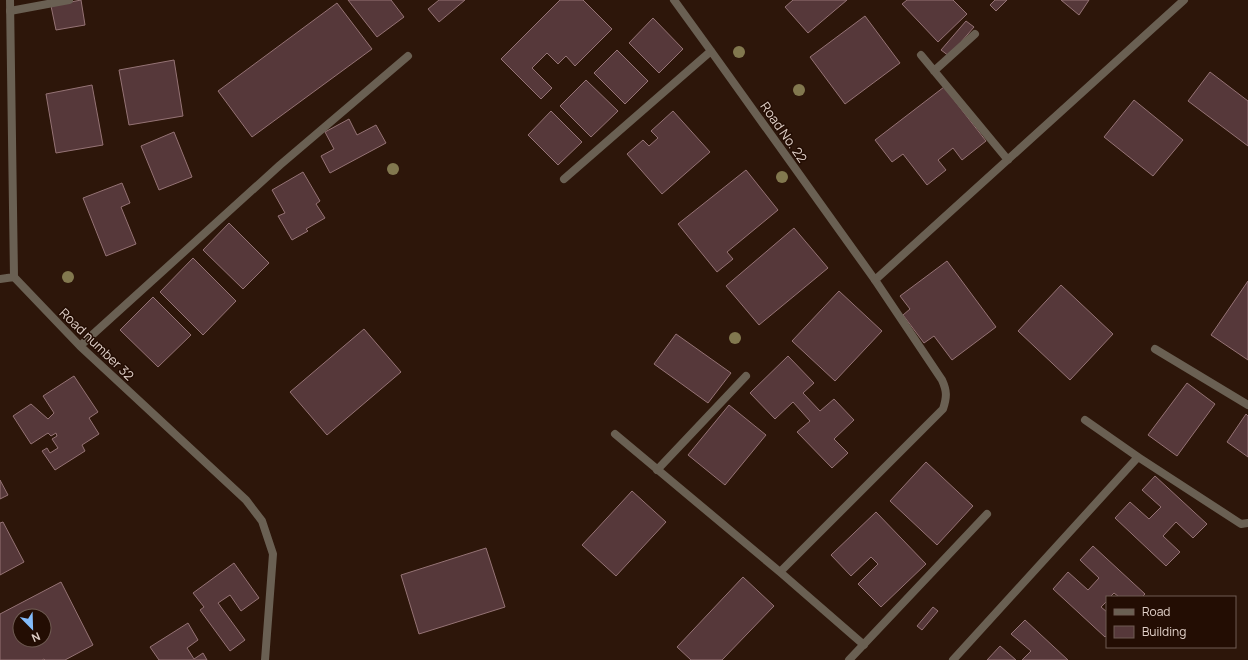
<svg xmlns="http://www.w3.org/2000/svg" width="1248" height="660" font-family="Manrope,sans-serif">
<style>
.building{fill:#56383a;stroke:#957375;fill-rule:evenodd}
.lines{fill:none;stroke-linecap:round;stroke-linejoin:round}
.service{stroke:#6a6053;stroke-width:8}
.minor{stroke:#6a6053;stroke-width:8}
.tree{fill:#82784f}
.labels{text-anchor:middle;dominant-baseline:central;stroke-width:3;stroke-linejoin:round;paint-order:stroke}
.street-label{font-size:13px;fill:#e1d1c9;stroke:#230d03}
</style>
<rect width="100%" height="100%" fill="#2d160a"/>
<path class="building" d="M81 0 85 25 56 30 51 6Z
M348 0H391L404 17 377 37Z
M439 0H465L439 22 428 9Z
M560 0H583L612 29 575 66 566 56 558 64 547 53 532 68 552 88 541 99 501 59Z
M793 0H847L808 33 785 7Z
M907 0H953L967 14 938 42 902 4Z
M995 0H1007L996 11 990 5Z
M1061 0H1089L1079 15Z
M337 3 372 49 252 137 218 91Z
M865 16 900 63 845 104 810 57Z
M653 18 683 49 659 73 629 43Z
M966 21 974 27 949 56 941 50Z
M617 50 648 81 625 104 594 73Z
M174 60 183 116 129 125 119 70Z
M1210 72 1248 101V146L1188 101Z
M586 80 618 111 591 137 560 106Z
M92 85 103 145 56 153 46 94Z
M944 87 986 141 962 160 953 148 938 160 946 170 927 185 903 154 892 162 875 140Z
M1134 100 1183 140 1153 176 1104 137Z
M551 111 582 142 558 165 528 135Z
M673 111 710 152 662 194 627 154 643 140 649 146 658 138 651 131Z
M349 119 357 135 376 125 386 143 330 173 321 156 334 149 325 132Z
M174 132 192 177 159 190 141 146Z
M746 170 778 210 727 252 733 259 717 272 678 224Z
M303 172 320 201 316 204 325 218 306 229 308 231 292 240 278 216 285 213 272 190Z
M122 183 130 203 121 207 136 244 106 256 83 198Z
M229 223 269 263 243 289 203 250Z
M794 228 828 268 759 325 726 286Z
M193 258 236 301 203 335 160 292Z
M947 261 996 327 952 360 934 336 924 343 903 315 910 309 900 296Z
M1248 281V360L1211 335Z
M1061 285 1113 334 1070 380 1018 331Z
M839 291 882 331 835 381 792 341Z
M153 297 191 335 158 367 120 330Z
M364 329 401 372 327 435 290 392Z
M676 334 731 373 708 403 654 364Z
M788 356 814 383 803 393 820 411 834 399 854 420 834 439 848 453 832 468 797 432 810 421 793 402 775 419 750 393Z
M74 376 98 412 89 418 99 434 82 445 85 451 55 470 42 451 47 448 50 453 58 448 52 439 57 436 56 433 51 436 48 433 31 444 13 416 31 404 48 419 54 413 43 396Z
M1187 383 1215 404 1177 456 1148 435Z
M729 405 766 435 725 485 688 455Z
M1246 414 1248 416V457L1227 442Z
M926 462 973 506 937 545 890 501Z
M1155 476 1207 524 1193 538 1176 522 1163 536 1180 552 1166 566 1115 518 1130 502 1149 519 1161 507 1142 490Z
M0 480 8 495 0 499Z
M632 491 666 522 616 576 582 545Z
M876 512 926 564 881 607 858 584 878 564 871 557 851 576 831 555Z
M3 522 24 562 0 575V523Z
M1093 546 1145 594 1142 597H1119L1114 593 1110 597H1107V601L1101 607 1107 612V635L1105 637 1053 589 1068 572 1088 590 1099 578 1080 560Z
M486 548 505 607 419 634 401 575Z
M234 563 259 598 241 611 230 595 218 603 245 640 230 651 200 610 204 607 193 593Z
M743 577 774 606 722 660H691L677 647Z
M61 582 93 645 65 660H45L44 659 42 660H0V614ZM20 616H44V640H20Z
M933 607 938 611 922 630 917 626Z
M1025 620 1068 660H1022L1031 651 1011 634Z
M188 623 198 640 187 648 194 659 203 653 207 660H159L150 647Z
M1000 646 1016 660H987Z"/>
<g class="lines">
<path class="service" d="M10 11 69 0
M615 434 780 572 864 645
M657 470 746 376
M780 572 943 409C947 397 947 391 942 380L875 280
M849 660 987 514"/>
<path class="minor" d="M10 0 14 277 80 346 246 500 262 521 273 554 265 660
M674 0 711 51 875 280 1184 0
M921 55 1008 160
M934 71 975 34
M564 179 711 51
M0 279 14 277
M80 346 280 165 408 56
M1155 349 1248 405
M1085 420 1138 457 1241 524 1248 523
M953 660 1138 457"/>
</g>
<g class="tree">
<circle cx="739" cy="52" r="6"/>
<circle cx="799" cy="90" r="6"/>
<circle cx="393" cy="169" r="6"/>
<circle cx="782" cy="177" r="6"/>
<circle cx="68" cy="277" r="6"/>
<circle cx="735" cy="338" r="6"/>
</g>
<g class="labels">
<g class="street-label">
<text transform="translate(784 132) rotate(55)">Road No. 22</text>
<text transform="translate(97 344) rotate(44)">Road number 32</text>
</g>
</g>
<rect x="1106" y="596" width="130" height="52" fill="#230d03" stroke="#6f5b52"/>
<rect x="1114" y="609" width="20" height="6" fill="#6a6053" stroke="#6f5b52"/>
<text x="1142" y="616" font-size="12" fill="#e1d1c9">Road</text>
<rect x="1114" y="626" width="20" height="12" fill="#56383a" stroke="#6f5b52"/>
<text x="1142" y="636" font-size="12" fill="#e1d1c9">Building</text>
<g transform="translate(32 628) rotate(157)"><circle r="19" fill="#230d03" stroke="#6f5b52"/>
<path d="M0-3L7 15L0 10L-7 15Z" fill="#83bcfb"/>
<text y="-6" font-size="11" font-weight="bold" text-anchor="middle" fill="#e1d1c9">N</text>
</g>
</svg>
